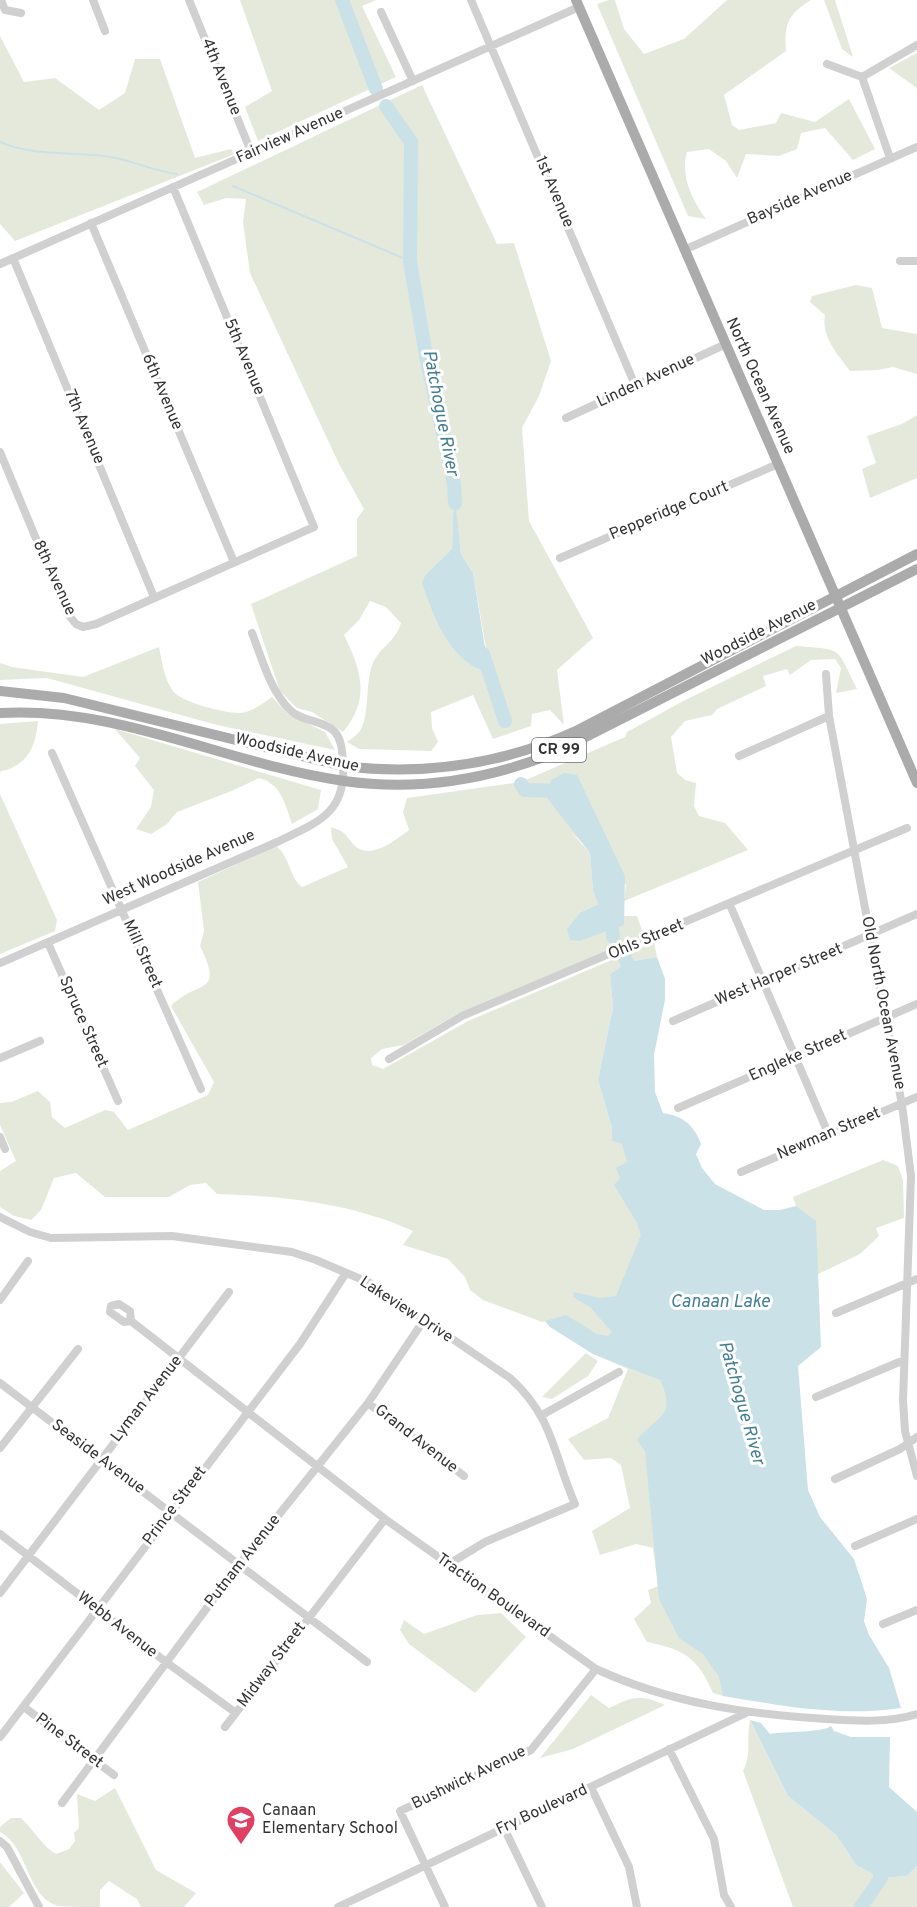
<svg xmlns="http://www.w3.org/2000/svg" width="917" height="1907" font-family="Overpass,sans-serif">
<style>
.green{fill:#e4e9dc;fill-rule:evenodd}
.water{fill:#cae1e8}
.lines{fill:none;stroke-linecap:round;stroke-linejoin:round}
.stream{stroke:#cae1e8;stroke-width:2}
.river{stroke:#cae1e8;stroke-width:14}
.minor{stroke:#d0d0d0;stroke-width:8}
.major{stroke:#ababab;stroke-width:10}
.labels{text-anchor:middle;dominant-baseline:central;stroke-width:6;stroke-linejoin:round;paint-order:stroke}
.shield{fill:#fff;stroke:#707070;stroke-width:1.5}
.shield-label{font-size:15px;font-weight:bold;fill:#333}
.street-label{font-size:16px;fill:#333;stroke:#fff}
.poi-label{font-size:16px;fill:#333;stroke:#fff;text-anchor:start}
.water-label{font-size:18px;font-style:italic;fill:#437e93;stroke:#fff}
</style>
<rect width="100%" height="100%" fill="#fff"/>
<path class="green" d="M240 0H376L362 6 396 77 258 141 245 107 272 91Z
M609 0H615L624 29 644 54 684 39 727 0H811C788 14 784 24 786 51L724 95 732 125 739 130 776 123 781 113 815 122 849 99 875 149 853 160 825 128 801 133 797 149 779 156 746 154 737 178 726 161 709 149 687 152C680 175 692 200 706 219L688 216 597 4Z
M824 0H835L853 57 842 49Z
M0 36 24 82 55 78 99 110 125 93 135 59H160L195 158 231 149 235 154 15 241 0 224Z
M917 53V88L889 68Z
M422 85 497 244 514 243 551 361 539 396 522 428 529 521 593 638 557 670 564 725 550 710 532 714 531 726 493 739 473 695 431 712 432 728 438 742 431 751 359 749 347 742C351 739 359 734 361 729 369 714 366 686 371 669 377 647 394 645 401 623L386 607 370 601 359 620 344 635C361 670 371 698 343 732L312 712 297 708 280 691 251 604 357 556V519L364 509 339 464 250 273 243 222 246 199 226 198 204 205 197 192ZM454 494 461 554 473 573 486 648 426 574 452 549Z
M856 285 872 288 882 328 917 334V374L893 367 878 370 850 371C837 354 821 336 825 315L810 302 812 296Z
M917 415V478L870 498 862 469 876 463 867 436 902 424Z
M796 646C844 650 836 646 857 689L836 693 841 668 835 659 811 660 790 675 787 669 763 676 766 686 717 709 712 715 685 721 671 737 677 773 685 780 696 783 694 806 699 816 725 823 748 850 624 901 626 885 570 831 590 853 593 891 598 904 581 912 624 925V916H637L644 936 457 1014 404 1045 382 1049 371 1058 372 1065 383 1069 468 1021 654 942 657 957 627 962 610 974 613 1007 598 1080 612 1128V1141L622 1143 640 1169 732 1659 723 1696 713 1693C697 1657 685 1650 647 1642L634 1619 651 1603 648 1590 658 1586 653 1548 636 1544 600 1555 592 1531 630 1508 621 1465 611 1458 584 1460 568 1439 608 1418 628 1369 593 1354 545 1321 542 1322 483 1300 470 1290 465 1277 448 1259 403 1245 413 1231C352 1203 283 1196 217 1194L206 1183 190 1185 169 1197H105L76 1173 54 1178 41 1210 31 1220 14 1216 0 1207V1171L16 1161 0 1125V1103L11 1102 38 1091 50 1102 52 1117 65 1128 105 1110 114 1112 128 1130 208 1095 214 1082 171 1006C197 979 225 997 200 946L204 931 198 882 276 846C290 856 289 877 302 887L348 867 332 839 331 827C346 832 344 833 353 844 370 862 395 840 409 830L403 812 407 798 521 782 625 737 627 732 685 700Z
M159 647C162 661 164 679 173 691 180 702 225 713 238 713 251 713 262 704 272 697L288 714 325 732 335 750 217 725 47 678 0 680V663L12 667 83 677Z
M38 721C36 740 32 758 13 767 9 770 4 770 0 772V724Z
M115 729 321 790 318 809 292 824C285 803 281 784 259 778L234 790 177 812 167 824 151 834 136 829 151 807 154 790 135 766 140 758Z
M0 794 57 920 55 931 0 954Z
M883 1160 898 1166 903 1180 904 1218 876 1228 879 1236 860 1254 816 1275V1222L796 1206 793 1197Z
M586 1353 598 1361 588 1376 552 1399 542 1397Z
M501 1613 526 1637 475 1693 409 1644 400 1630 404 1620 424 1634 477 1615Z
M591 1695 609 1708C635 1696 639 1694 665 1705L573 1749 540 1758Z
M750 1720 788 1796 836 1835 857 1866 881 1878 907 1876 917 1866V1907H793L743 1771C752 1755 746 1738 750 1720Z
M115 1788 156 1870 196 1893 184 1907H141L137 1899 109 1881 100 1890V1907C87 1907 70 1907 58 1906 26 1897 29 1847 0 1832V1827L11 1818H21C33 1829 43 1847 56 1854L69 1849 75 1841 74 1833 79 1828 77 1794 95 1801Z
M0 1862 24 1893 9 1907H0Z"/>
<path class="water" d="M454 488 461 554 473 573 489 672C451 665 432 614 422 582L426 574 452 549Z
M564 773 577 775 625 876 624 925 579 941 570 940 567 929 581 912 598 904 593 891 590 853 547 798 551 780Z
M657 957 665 979V1000L654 1055 655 1092 663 1113C683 1116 694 1125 701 1144L696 1154 702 1168 715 1184 764 1210H780L796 1206 816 1221 821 1347 798 1366 808 1490 820 1517 854 1559 867 1599 864 1621 869 1635 889 1668 901 1708C841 1717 782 1706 723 1696L719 1677 703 1654 679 1638 659 1599 645 1451 637 1440C655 1416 678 1418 660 1380L593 1354 550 1327 545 1321 566 1315 597 1334 608 1336 612 1332 590 1307 573 1297 574 1292 600 1298 616 1296 641 1235 637 1223 614 1185 620 1178 616 1168 627 1162 622 1144 612 1141V1128L598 1080 613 1007 610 974 627 962Z
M750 1720 761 1723 770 1734C785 1731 822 1733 831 1726L834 1731 851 1737H890L889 1787 917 1812V1866L907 1876 881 1878 857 1866 836 1835 788 1796Z"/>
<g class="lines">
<path class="stream" d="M0 142C34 157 74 151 110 157 132 160 153 171 177 174
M233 186 410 261"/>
<path class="river" d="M342 0 376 89
M386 106 411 142 410 261 426 356 454 484 455 503
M483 654 505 721
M521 784 525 790 560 791 563 797
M611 912 613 937
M624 955 633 978
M861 1907 881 1878 877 1861"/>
<path class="minor" d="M1 0 5 10 21 13
M93 0 105 31
M189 0 252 154
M471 0 635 385
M381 12 413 81
M827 64 862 77
M862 77 890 158
M862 77 917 45
M91 223 234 562
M684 250 917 147
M13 258 154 597
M900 261H917
M0 264 579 7
M566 418 726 344
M0 452 67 613 76 624 83 627 96 624 314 527 173 187
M560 558 778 464
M826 674 829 716 902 1105 911 1176 903 1400 905 1431 917 1476
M52 753 201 1089
M739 756 829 716
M730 905 828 1133
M48 943 118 1101
M0 963 277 842C316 823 347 814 343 762 342 752 342 740 335 732 324 720 302 722 290 710 270 690 262 659 252 633
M673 1021 917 914
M0 1058 40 1041
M389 1059 462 1016 907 828
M678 1108 917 1004
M0 1137 5 1149
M741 1172 917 1097
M0 1217 30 1232 51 1238 172 1236 292 1252 316 1260 370 1283 510 1378C554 1418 553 1454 575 1504L485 1542 449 1564
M0 1300 28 1261
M836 1313 917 1279
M131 1321 124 1322 110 1312 111 1306 119 1304 130 1311 131 1321 385 1519 596 1669C670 1703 746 1714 826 1719 857 1721 888 1723 917 1714
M0 1383 367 1662
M816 1397 904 1360
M368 1403 464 1476
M542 1415 619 1372
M0 1448 78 1349
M835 1479 900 1449 917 1437
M0 1534 166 1662 236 1713
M855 1546 917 1519
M0 1593 229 1292
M883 1624 917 1610
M24 1707 114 1775
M225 1727 385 1519
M0 1737 300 1344 346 1273
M669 1749 714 1839 724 1895 731 1907
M591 1787 629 1867 637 1907
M62 1803 238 1566 368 1403 424 1320
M504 1828 542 1907
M0 1841 7 1847 39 1907
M338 1907 746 1713
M445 1907 400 1811 531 1750 596 1669"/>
<path class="major" d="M576 0 917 783
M0 691 64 698 343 766C424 776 504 764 578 730L917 554
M0 713C119 706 227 764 344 781 415 791 487 780 554 753L917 569"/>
</g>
<defs>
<g id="school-pin" transform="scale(1.5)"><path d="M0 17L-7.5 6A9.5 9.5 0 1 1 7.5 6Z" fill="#de4162" stroke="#fff"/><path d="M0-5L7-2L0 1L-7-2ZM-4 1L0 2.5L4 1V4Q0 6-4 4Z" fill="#fff"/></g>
</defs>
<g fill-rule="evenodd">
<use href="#school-pin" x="241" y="1820"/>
</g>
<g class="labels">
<rect class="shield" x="532" y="738" width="54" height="24" rx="4.5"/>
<g class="shield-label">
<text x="559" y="750">CR 99</text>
</g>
<g class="street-label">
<text transform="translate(221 77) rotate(68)">4th Avenue</text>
<text transform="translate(290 136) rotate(-24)">Fairview Avenue</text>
<text transform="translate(554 192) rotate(67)">1st Avenue</text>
<text transform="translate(800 198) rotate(-24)">Bayside Avenue</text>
<text transform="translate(244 357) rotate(67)">5th Avenue</text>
<text transform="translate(646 381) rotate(-25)">Linden Avenue</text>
<text transform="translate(760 386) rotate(66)">North Ocean Avenue</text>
<text transform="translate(162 392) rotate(67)">6th Avenue</text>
<text transform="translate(84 427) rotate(67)">7th Avenue</text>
<text transform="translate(669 511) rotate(-23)">Pepperidge Court</text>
<text transform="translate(54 578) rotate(65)">8th Avenue</text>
<text transform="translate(759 633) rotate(-27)">Woodside Avenue</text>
<text transform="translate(297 753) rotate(13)">Woodside Avenue</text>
<text transform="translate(179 868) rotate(-24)">West Woodside Avenue</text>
<text transform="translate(646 940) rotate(-23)">Ohls Street</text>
<text transform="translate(142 954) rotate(66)">Mill Street</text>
<text transform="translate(779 975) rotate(-23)">West Harper Street</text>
<text transform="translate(883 1003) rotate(79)">Old North Ocean Avenue</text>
<text transform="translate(83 1022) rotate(66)">Spruce Street</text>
<text transform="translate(798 1056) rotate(-24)">Engleke Street</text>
<text transform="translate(829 1134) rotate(-23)">Newman Street</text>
<text transform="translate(406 1310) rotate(33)">Lakeview Drive</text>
<text transform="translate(147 1399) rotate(-52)">Lyman Avenue</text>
<text transform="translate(416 1439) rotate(38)">Grand Avenue</text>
<text transform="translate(98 1457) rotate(37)">Seaside Avenue</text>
<text transform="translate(175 1506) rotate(-53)">Prince Street</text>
<text transform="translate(243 1561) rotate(-52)">Putnam Avenue</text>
<text transform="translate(493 1596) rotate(35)">Traction Boulevard</text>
<text transform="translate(117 1625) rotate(38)">Webb Avenue</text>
<text transform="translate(272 1665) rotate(-53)">Midway Street</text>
<text transform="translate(69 1741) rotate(37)">Pine Street</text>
<text transform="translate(469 1778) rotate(-26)">Bushwick Avenue</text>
<text transform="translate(542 1810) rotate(-25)">Fry Boulevard</text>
</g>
<g class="poi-label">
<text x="262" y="1811">Canaan<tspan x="262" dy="18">Elementary School</tspan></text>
</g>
<g class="water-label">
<text transform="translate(440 413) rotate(79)">Patchogue River</text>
<text x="720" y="1302">Canaan Lake</text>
<text transform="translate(741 1403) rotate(74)">Patchogue River</text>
</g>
</g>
</svg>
